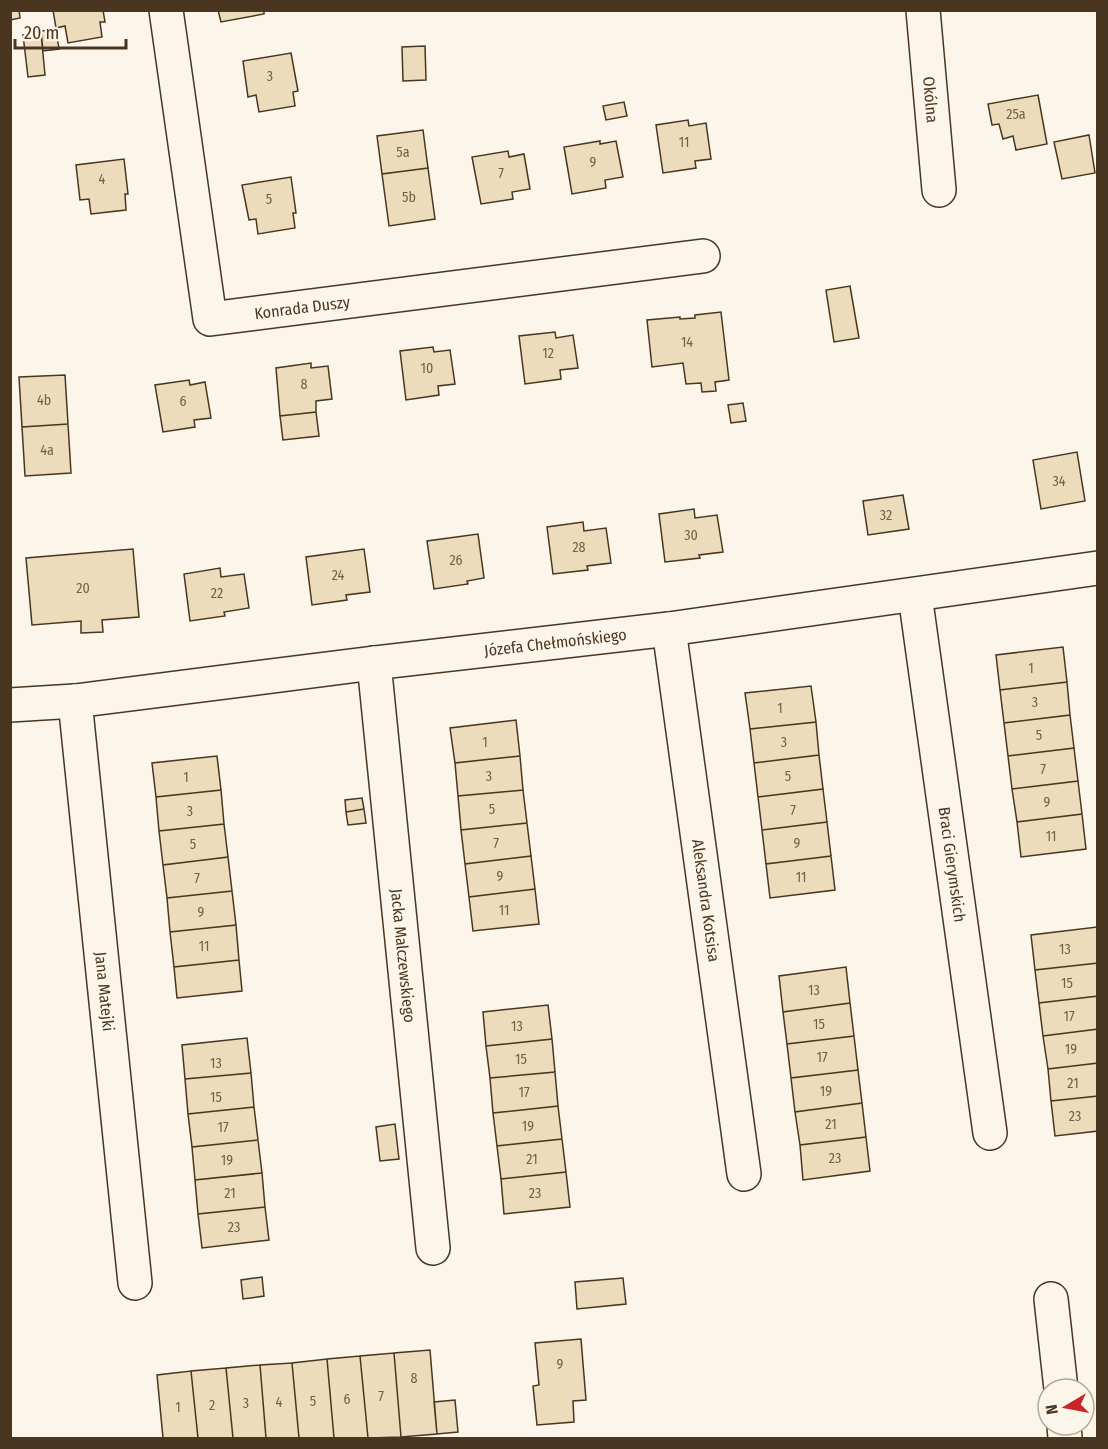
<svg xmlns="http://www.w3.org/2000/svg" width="1108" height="1449" font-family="'Fira Sans Condensed',sans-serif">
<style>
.building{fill:#ecdcbc;stroke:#4a3520;stroke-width:1.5}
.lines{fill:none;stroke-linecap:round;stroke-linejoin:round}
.street-casing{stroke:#4a3520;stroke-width:36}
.street{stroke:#fbf6e9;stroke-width:33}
.labels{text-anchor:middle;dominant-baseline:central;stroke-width:4.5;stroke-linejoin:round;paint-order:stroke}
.number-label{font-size:14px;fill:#725f47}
.street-label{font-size:16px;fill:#4a3520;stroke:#fbf6e9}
</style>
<rect width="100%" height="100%" fill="#fbf6e9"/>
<path class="building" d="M10 10H19L20 18 10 20Z
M53 10H103L105 22H100L102 37 68 43 65 26 56 28Z
M218 10H264V14L221 22Z
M56 30 59 49 43 51 41 31Z
M41 33 45 75 28 77 23 35Z
M425 46 426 80 403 81 402 47Z
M291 53 298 91 293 92 295 106 259 112 256 95 248 97 243 61Z
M1038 95 1047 144 1016 150 1013 136 1003 139 999 124 992 125 988 104Z
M624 102 627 116 606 120 603 106Z
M688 120 689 126 706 123 711 159 695 161 696 168 663 173 656 125Z
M423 130 428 168 382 174 377 136Z
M1089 135 1095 173 1062 179 1054 142Z
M600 141V144L616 141 623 177 605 180 606 188 572 194 564 147Z
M508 151 509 157 524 154 530 189 512 192 513 199 481 204 472 157Z
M124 159 128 194H125L126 210 91 214 89 199 80 200 76 165Z
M428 168 435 219 389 226 382 174Z
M291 177 296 213H293L295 228 258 234 256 219 249 220 242 185Z
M850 286 859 338 834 342 826 290Z
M721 312 729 380 715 382 716 391 702 392 701 383 686 384 683 363 652 367 647 320 680 317V319L695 318V315Z
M555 332 556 338 573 335 578 368 560 370 561 379 525 384 519 336Z
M433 347 434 352 450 350 455 384 438 386 439 395 406 400 400 351Z
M311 363V368L328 366 332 399 316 401V412L280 416 276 368Z
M65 375 68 424 22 427 19 377Z
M189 380 190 385 205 382 211 418 194 420 195 427 163 432 155 385Z
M743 403 746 421 731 423 728 405Z
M316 412 319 436 283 440 280 416Z
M68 424 71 473 25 476 22 427Z
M1077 452 1085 501 1041 509 1033 460Z
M903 495 909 529 868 535 863 501Z
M694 509 695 518 717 515 723 552 699 555 700 558 665 562 659 514Z
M583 522 584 531 606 528 611 563 587 566 588 570 553 574 547 527Z
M478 534 484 578 467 581 468 584 434 589 427 541Z
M133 549 139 617 102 620 103 632 81 633V621L32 625 26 558Z
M364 549 370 592 346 595 347 600 312 605 306 557Z
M220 568 221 577 244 574 249 608 224 612 225 616 190 621 184 574Z
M1063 647 1067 682 1000 690 996 655Z
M1067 682 1070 715 1004 723 1000 690Z
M811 686 816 722 750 729 745 693Z
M1070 715 1074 748 1008 756 1004 723Z
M516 720 520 756 455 763 450 728Z
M816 722 819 755 754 763 750 729Z
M1074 748 1078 781 1012 789 1008 756Z
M819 755 823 789 758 797 754 763Z
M217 756 221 790 156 797 152 763Z
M520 756 523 790 458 796 455 763Z
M1078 781 1082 814 1017 822 1012 789Z
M823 789 827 822 762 830 758 797Z
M221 790 224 824 159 831 156 797Z
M523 790 527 823 461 830 458 796Z
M362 798 364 809 346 812 345 800Z
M364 809 366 823 348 825 346 812Z
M1082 814 1086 849 1021 857 1017 822Z
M827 822 831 856 766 864 762 830Z
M527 823 531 856 465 864 461 830Z
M224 824 228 857 163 865 159 831Z
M531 856 535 889 469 897 465 864Z
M831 856 835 890 770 898 766 864Z
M228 857 232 891 167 898 163 865Z
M535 889 539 924 473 931 469 897Z
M232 891 236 925 170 932 167 898Z
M236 925 239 960 174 967 170 932Z
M1097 927 1098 963 1035 970 1031 935Z
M239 960 242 991 177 998 174 967Z
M1098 963V996L1039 1003 1035 970Z
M846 967 850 1003 783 1012 779 976Z
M1098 996V1029L1043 1036 1039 1003Z
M850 1003 854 1036 787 1044 783 1012Z
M548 1005 552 1039 486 1046 483 1012Z
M1098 1029V1063L1048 1069 1043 1036Z
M854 1036 858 1070 791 1078 787 1044Z
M247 1038 251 1073 185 1079 182 1045Z
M552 1039 555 1072 490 1078 486 1046Z
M1098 1063V1096L1051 1101 1048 1069Z
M858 1070 862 1103 795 1112 791 1078Z
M555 1072 558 1106 493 1113 490 1078Z
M251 1073 254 1107 188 1114 185 1079Z
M1098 1096V1131L1055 1136 1051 1101Z
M862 1103 866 1137 800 1145 795 1112Z
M558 1106 562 1139 497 1146 493 1113Z
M254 1107 258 1140 192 1147 188 1114Z
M395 1124 399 1159 380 1161 376 1127Z
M866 1137 870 1171 803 1180 800 1145Z
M562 1139 566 1172 501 1179 497 1146Z
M258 1140 262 1173 195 1180 192 1147Z
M566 1172 570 1207 504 1214 501 1179Z
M262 1173 265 1207 198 1214 195 1180Z
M265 1207 269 1240 202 1248 198 1214Z
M262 1277 264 1296 243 1299 241 1280Z
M623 1278 626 1304 577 1309 575 1282Z
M581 1339 586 1400 573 1401 574 1422 537 1425 533 1386 539 1385 535 1343Z
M430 1350 437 1434 401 1437 394 1353Z
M394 1353 401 1437 368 1438 360 1356Z
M360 1356 368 1438H334L327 1359Z
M327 1359 334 1438H299L292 1363Z
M292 1363 299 1438H266L260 1365Z
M260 1365 266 1438H233L226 1368Z
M226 1368 233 1438H198L191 1371Z
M191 1371 198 1438H163L157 1375Z
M455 1400 458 1432 437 1434 434 1402Z"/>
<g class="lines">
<g class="street-casing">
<g id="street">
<path id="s1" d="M166 10 210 319 703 256"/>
<path id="s2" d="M923 10 939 190"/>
<path id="s3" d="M915 595 990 1133"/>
<path id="s4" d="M669 629 744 1174"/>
<path id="s5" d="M374 663 433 1248"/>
<path id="s6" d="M75 701 135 1283"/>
<path id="s7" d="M10 705 75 701 374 663 669 629 1098 568"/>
<path d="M1051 1299 1061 1389"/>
<path d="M1064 1425 1065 1438"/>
</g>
</g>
<use href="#street" class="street"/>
</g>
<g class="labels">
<g class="number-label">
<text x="270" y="76">3</text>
<text x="1016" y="114">25a</text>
<text x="684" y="142">11</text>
<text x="403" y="152">5a</text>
<text x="593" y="162">9</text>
<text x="501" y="173">7</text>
<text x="102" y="179">4</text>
<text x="409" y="197">5b</text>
<text x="269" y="199">5</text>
<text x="687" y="342">14</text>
<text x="548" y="353">12</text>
<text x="427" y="368">10</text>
<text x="304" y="384">8</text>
<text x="44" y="400">4b</text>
<text x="183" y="401">6</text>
<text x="47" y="450">4a</text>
<text x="1059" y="481">34</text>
<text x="886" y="515">32</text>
<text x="691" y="535">30</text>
<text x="579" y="547">28</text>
<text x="456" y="560">26</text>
<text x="338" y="575">24</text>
<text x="83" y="588">20</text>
<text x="217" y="593">22</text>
<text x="1031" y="668">1</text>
<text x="1035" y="702">3</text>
<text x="780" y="708">1</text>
<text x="1039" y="735">5</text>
<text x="485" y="742">1</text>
<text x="784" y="742">3</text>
<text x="1043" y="769">7</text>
<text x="489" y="776">3</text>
<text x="788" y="776">5</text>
<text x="186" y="777">1</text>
<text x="1047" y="802">9</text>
<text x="492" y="809">5</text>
<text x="793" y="810">7</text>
<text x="190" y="811">3</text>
<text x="1051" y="836">11</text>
<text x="496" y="843">7</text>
<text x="797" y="843">9</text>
<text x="193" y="844">5</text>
<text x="500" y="876">9</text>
<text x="801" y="877">11</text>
<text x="197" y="878">7</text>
<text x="504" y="910">11</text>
<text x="201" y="912">9</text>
<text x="204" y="946">11</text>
<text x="1065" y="949">13</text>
<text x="1067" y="983">15</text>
<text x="814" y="990">13</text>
<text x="1069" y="1016">17</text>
<text x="819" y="1024">15</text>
<text x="517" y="1026">13</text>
<text x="1071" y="1049">19</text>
<text x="822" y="1057">17</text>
<text x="521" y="1059">15</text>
<text x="216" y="1063">13</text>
<text x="1073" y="1083">21</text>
<text x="826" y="1091">19</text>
<text x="524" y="1092">17</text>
<text x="216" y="1097">15</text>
<text x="1075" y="1116">23</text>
<text x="831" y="1124">21</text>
<text x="528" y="1126">19</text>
<text x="223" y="1127">17</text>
<text x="835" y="1158">23</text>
<text x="532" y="1159">21</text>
<text x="227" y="1160">19</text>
<text x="230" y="1193">21</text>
<text x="535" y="1193">23</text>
<text x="234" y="1227">23</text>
<text x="560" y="1364">9</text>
<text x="414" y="1378">8</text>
<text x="381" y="1396">7</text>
<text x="347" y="1399">6</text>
<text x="313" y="1401">5</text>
<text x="279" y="1402">4</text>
<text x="246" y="1403">3</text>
<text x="212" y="1405">2</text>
<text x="178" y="1407">1</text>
</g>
<g class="street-label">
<text stroke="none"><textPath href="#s2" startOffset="90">Okólna</textPath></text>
<text stroke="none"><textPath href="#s1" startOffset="405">Konrada Duszy</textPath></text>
<text stroke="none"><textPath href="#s7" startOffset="549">Józefa Chełmońskiego</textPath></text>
<text stroke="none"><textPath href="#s3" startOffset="272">Braci Gierymskich</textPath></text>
<text stroke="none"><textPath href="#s4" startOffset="274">Aleksandra Kotsisa</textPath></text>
<text stroke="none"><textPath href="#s5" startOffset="294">Jacka Malczewskiego</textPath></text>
<text stroke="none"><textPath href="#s6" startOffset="292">Jana Matejki</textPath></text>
</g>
</g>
<rect width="1108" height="1449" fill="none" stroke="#4a3520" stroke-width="24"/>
<g transform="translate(1066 1407) rotate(260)"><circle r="28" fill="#fbf6e9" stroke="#b4a999" stroke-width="1.5"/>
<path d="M0-4.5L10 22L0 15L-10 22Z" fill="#c62828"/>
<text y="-9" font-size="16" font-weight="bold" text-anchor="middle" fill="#4a3520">N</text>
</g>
<path d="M15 39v9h111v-9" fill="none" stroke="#4a3520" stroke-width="3"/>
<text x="24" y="39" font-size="18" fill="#4a3520" stroke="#fbf6e9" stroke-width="4.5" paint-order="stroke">20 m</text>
</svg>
